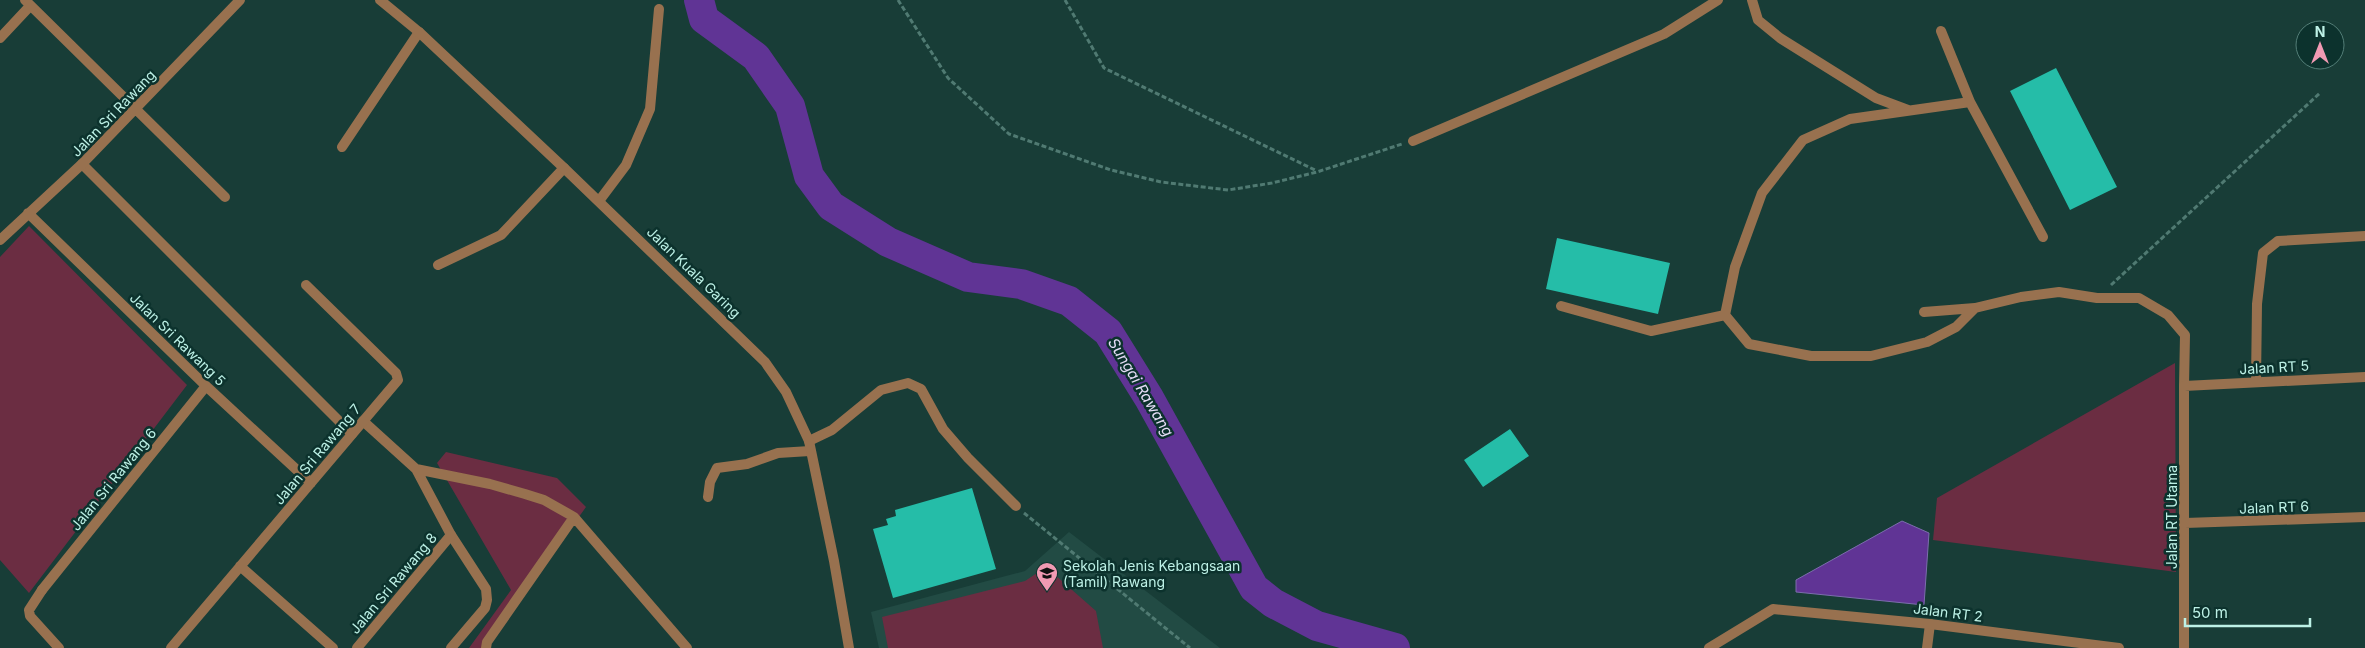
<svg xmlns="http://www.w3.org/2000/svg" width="2365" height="648" font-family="Inter,sans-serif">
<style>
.built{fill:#224b44}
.green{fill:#6b2d42}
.water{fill:#603495;stroke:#7c6dad}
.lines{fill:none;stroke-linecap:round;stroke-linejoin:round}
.river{stroke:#603495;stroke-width:30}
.building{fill:#25bda8}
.path{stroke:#507a72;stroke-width:3;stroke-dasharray:5 2.5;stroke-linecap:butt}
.service{stroke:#98714f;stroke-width:10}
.minor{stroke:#98714f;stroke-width:10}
.tertiary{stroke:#98714f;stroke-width:10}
.labels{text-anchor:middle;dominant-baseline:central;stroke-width:5;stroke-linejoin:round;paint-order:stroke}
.street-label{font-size:14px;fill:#bdf1e6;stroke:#0c322d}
.poi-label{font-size:14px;fill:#bdf1e6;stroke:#0c322d;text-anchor:start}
.water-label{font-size:15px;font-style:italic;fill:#e6ddf7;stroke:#0c322d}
</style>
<rect width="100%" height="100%" fill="#183d37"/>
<path class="built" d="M1069 532 1220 648H879L871 612 1025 571Z"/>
<path class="green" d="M29 226 187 385 29 593 0 560V257Z
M2175 363 2176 572 1933 540 1937 498Z
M446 452 557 478 586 507 485 648H469L511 590 437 463Z
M1046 567 1096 611 1103 648H888L882 617 1025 581Z"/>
<path class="water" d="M1902 521 1929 533 1924 605 1796 592V580Z"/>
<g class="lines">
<path class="river" d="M699 0 704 19 756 57 790 106 809 176 831 206 888 242 968 277 1021 284 1069 301 1108 332 1149 398 1254 588 1273 603 1317 626 1395 648"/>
</g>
<path class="building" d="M2056 68 2117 187 2070 210 2010 91Z
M1557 238 1670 263 1658 314 1546 289Z
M1510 429 1529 456 1483 487 1464 460Z
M972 488 996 569 893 598 873 529 888 525 886 519 896 516 895 510Z"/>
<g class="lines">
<path class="path" d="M898 0 948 78 1009 134 1111 170 1161 182 1228 190 1272 183 1317 172 1402 144
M1065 0 1104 68 1317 171
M2111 285 2320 93
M1024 513 1190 648"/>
<path class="service" d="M1752 0 1758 20 1780 38 1876 98 1908 110
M1941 31 1970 102 2043 237
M1413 141 1664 34 1718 0
M342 147 419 32
M82 164 352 434
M599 201 626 165 650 109 659 9
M438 265 501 235 564 168
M1561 306 1651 331 1725 315 1749 344 1811 356H1871L1927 342 1956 327 1975 308
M1924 312 1975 308 2021 297 2059 292 2097 298H2139L2168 315 2185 335 2184 386
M1725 315 1735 267 1762 193 1803 140 1850 119 1970 102
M363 421 416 469 451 535 486 589 487 600 485 608 451 648
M809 441 832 430 881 390 908 383 921 389 943 429 968 458 1016 506
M416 469 490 484 525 494 544 500 574 517 687 648
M708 497 710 482 717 468 747 464 778 453 810 451
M42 590 29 610 30 616 59 648
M486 648 487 642 574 517
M1927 648 1930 624"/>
<path class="minor" d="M25 0 225 197
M0 38 30 6
M28 213 206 386 311 483
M0 240 82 164 240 0
M2256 382 2257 304 2263 253 2278 241 2365 236
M2185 523 2365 517
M240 566 333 648
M42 590 206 386
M171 648 398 380 396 373 306 285
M357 648 451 535
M1709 648 1773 609 1930 624 2119 648
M2184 648V386L2365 377"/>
<path class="tertiary" d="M380 0 419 32 564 168 765 362 786 392 809 441 834 561 849 648"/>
</g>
<defs>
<g id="school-pin" transform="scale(1.125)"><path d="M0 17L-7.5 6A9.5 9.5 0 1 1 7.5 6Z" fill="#f19ab3" stroke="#0c322d"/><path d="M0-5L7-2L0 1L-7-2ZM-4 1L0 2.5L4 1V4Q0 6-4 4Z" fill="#111"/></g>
</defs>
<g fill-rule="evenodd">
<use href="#school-pin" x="1047" y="573"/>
</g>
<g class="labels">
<g class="street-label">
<text transform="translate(113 113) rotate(-46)">Jalan Sri Rawang</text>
<text transform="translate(694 272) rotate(44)">Jalan Kuala Garing</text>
<text transform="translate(178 339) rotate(44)">Jalan Sri Rawang 5</text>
<text transform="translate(2274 367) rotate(-3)">Jalan RT 5</text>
<text transform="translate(317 454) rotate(-50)">Jalan Sri Rawang 7</text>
<text transform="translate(113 479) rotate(-51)">Jalan Sri Rawang 6</text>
<text transform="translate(2274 507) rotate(-2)">Jalan RT 6</text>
<text transform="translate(2171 517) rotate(-90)">Jalan RT Utama</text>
<text transform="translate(393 583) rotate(-50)">Jalan Sri Rawang 8</text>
<text transform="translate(1948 612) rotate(7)">Jalan RT 2</text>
</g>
<g class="poi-label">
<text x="1063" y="565">Sekolah Jenis Kebangsaan<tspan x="1063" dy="16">(Tamil) Rawang</tspan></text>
</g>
<g class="water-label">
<text transform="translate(1141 387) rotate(59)">Sungai Rawang</text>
</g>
</g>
<g transform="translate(2320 45)"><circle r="24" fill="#0c322d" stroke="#537e77"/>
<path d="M0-4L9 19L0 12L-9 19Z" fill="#f19ab3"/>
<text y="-8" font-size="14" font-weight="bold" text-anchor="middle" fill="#bdf1e6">N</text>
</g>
<path d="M2185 618v8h125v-8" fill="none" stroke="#bdf1e6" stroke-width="2.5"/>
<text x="2192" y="618" font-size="15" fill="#bdf1e6" stroke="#0c322d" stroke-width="4" paint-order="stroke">50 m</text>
</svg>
